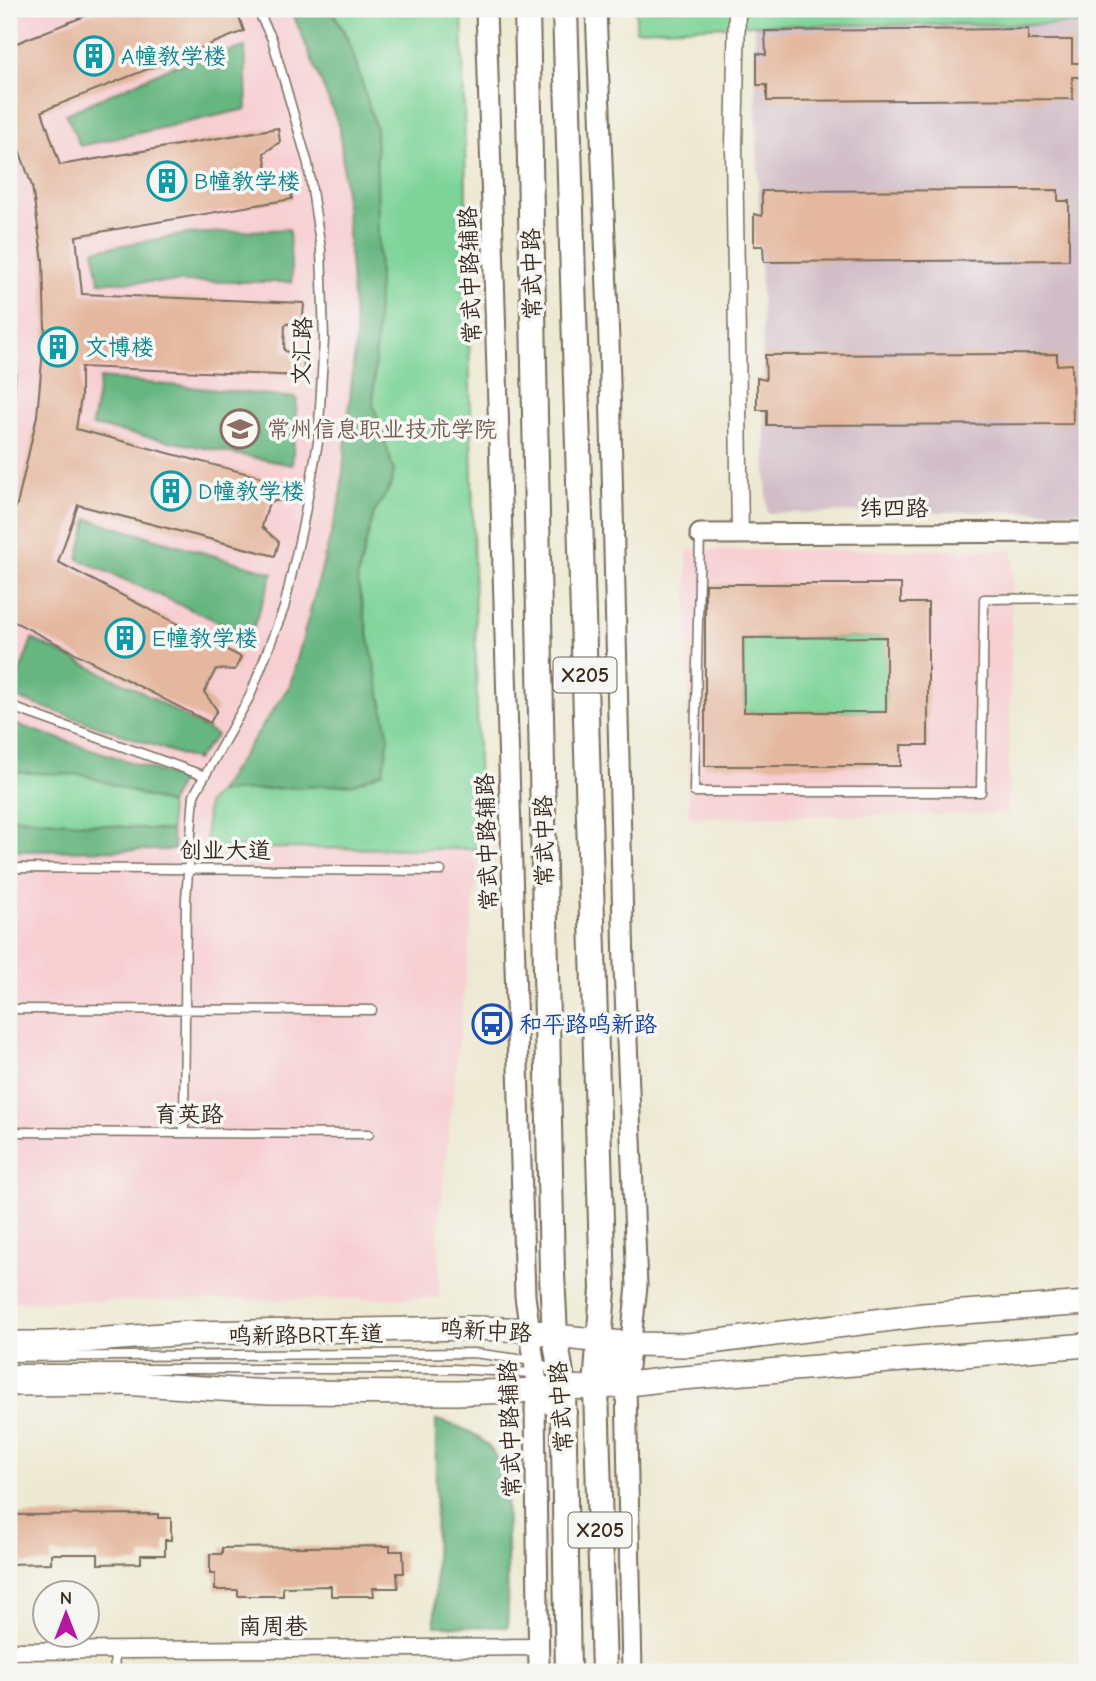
<svg xmlns="http://www.w3.org/2000/svg" width="1096" height="1681" font-family="'Comic Neue','LXGW WenKai TC',sans-serif">
<style>
.built{fill:#f7cfd3}
.industrial{fill:#d2bdc7}
.green{fill:#7ed498;stroke:#5c7f5b;stroke-width:2}
.forest{fill:#66b680;stroke:#50704f;stroke-width:2}
.building{fill:#e4b79e;fill-rule:evenodd}
.lines{fill:none;stroke-linecap:round;stroke-linejoin:round}
.service-casing{stroke:#796d5d;stroke-width:11}
.minor-casing{stroke:#796d5d;stroke-width:19}
.tertiary-casing{stroke:#796d5d;stroke-width:23}
.secondary-casing{stroke:#796d5d;stroke-width:26}
.primary-casing{stroke:#796d5d;stroke-width:28}
.service{stroke:#fff;stroke-width:8}
.minor{stroke:#fff;stroke-width:16}
.tertiary{stroke:#fff;stroke-width:19}
.secondary{stroke:#fff;stroke-width:23}
.primary{stroke:#fff;stroke-width:24}
.labels{text-anchor:middle;dominant-baseline:central;stroke-width:7;stroke-linejoin:round;paint-order:stroke}
.shield{fill:#f6f6f2;stroke:#73675e;stroke-width:2}
.shield-label{font-size:21px;font-weight:bold;fill:#3b2a1e}
.culture-label{font-size:23px;fill:#0d838f;stroke:#f6f6f2;text-anchor:start}
.street-label{font-size:23px;fill:#3b2a1e;stroke:#f6f6f2}
.education-label{font-size:23px;fill:#785e54;stroke:#f6f6f2;text-anchor:start}
.transit-label{font-size:23px;fill:#164399;stroke:#f6f6f2;text-anchor:start}
</style>
<rect width="100%" height="100%" fill="#f6f6f2"/>
<filter id="ink" filterUnits="userSpaceOnUse"><feTurbulence type="fractalNoise" baseFrequency=".0143" numOctaves="2"/><feDisplacementMap in="SourceGraphic" scale="14" xChannelSelector="R" yChannelSelector="G"/><feConvolveMatrix kernelMatrix="1 2 1 2 8 2 1 2 1" color-interpolation-filters="sRGB"/></filter>
<filter id="wash" filterUnits="userSpaceOnUse"><feTurbulence type="fractalNoise" baseFrequency=".00686" numOctaves="4" result="noise"/><feDisplacementMap in="SourceGraphic" scale="28" xChannelSelector="R" yChannelSelector="G"/><feGaussianBlur stdDeviation="1.57" result="paint"/><feColorMatrix in="noise" values="0 0 0 0 0 0 0 0 0 0 0 0 0 0 0 0 0 1.4 0 .05"/><feComposite in="paint" operator="in"/></filter>
<g filter="url(#wash)">
<rect width="100%" height="100%" fill="#ede9d2"/>
<path class="built" d="M9 9H462L480 849 438 1230 440 1298 9 1302Z
M687 550H1013L1008 814 689 817Z
M349 1660 446 1662V1672H350Z"/>
<path class="industrial" d="M1087 24V511L767 513 754 25Z"/>
<path class="green" d="M332 9H462L480 849 206 848 207 804 218 792 355 784 379 691 357 579 373 515 390 487 394 471 373 404 379 278 376 129 349 41Z
M636 9H1087V24L754 25 636 30Z
M886 637V712H744L743 638Z
M9 772 84 775 169 804 171 831 9 817Z"/>
<path class="forest" d="M291 9H331L351 47 376 129 379 278 373 404 394 471 390 487 373 515 357 579 389 738 383 772 355 784 218 792 290 685 340 501 356 338 340 128Z
M245 47 247 109 80 146 66 114 171 67Z
M289 229 292 282H99L94 250 187 234Z
M100 378 297 398 292 465 92 426Z
M88 519 273 573 250 636 78 559Z
M32 639 134 688 217 735 196 760 11 696Z
M9 722 182 779 169 804 84 775 9 772Z
M9 817 171 831 175 850 9 851Z
M436 1420C474 1430 490 1439 506 1476L508 1627 435 1626Z"/>
<g id="blocks">
<path class="building" d="M103 9H214L216 15 239 17 244 31 42 111 60 165 278 128 280 142 264 153 269 178 290 185 292 199 76 236 82 294 304 303 303 318 285 325 284 350 304 361 303 376 81 367V397L76 429 291 485 288 499 269 502 262 527 279 542 275 556 78 505 58 562 241 657 235 670 216 669 204 692 217 710 210 723 9 619V525L18 501 37 416 45 328 43 261 32 186 9 121V46Z
M1028 29V40H1072V63H1087V77H1072L1073 99 767 101V85H757V53L766 55 765 31Z
M1058 190V201H1069V260L764 262 763 246H754V214L762 216V191Z
M1057 354V365L1072 364 1073 424 767 425V410H757V378L766 380 765 355Z
M705 584H901V603H928V745H901V766H705ZM886 637V712H744L743 638Z
M158 1514V1518H171V1540H165V1555H141V1563L98 1564V1554H51V1563L9 1564V1515Z
M390 1546V1551H403L404 1573H397L398 1588H373L374 1596H331V1586L283 1587V1596H238V1590H215V1574H210V1554H222V1548Z"/>
</g>
</g>
<g filter="url(#ink)">
<use href="#blocks" fill-opacity="0" stroke="#796d5d" stroke-width="2"/>
<g class="lines">
<g class="service-casing">
<path id="service" d="M9 320 12 348 9 423
M700 534 694 792H981L984 599 1087 598
M9 706 205 776
M9 868 441 871
M9 1009 372 1010
M9 1132 369 1134
M184 1133 186 899 194 795 250 696 284 608 303 524 318 442 324 339 321 249 308 164 272 39 257 9
M9 1357 474 1353 533 1361 555 1370
M9 1369H453L534 1373
M114 1650 115 1672"/>
</g>
<g class="minor-casing">
<path id="minor" d="M737 9 734 147 740 534
M9 1651 538 1647"/>
</g>
<g class="tertiary-casing">
<path id="tertiary" d="M486 9 525 1296 538 1390 535 1407 539 1672
M596 9 609 341 624 967 637 1286 626 1385 632 1672
M700 534 1087 532"/>
</g>
<g class="secondary-casing">
<path id="secondary" d="M9 1343H53L189 1333 472 1328 530 1330 555 1336 632 1344 688 1345 923 1315 1087 1303
M9 1384 121 1383 269 1392 457 1393 538 1390 563 1387 596 1388 670 1379 1087 1345"/>
</g>
<g class="primary-casing">
<path id="primary" d="M527 9 552 1274 555 1336 563 1387 568 1672
M565 9 603 1289 596 1388 604 1672
M596 1388 632 1344
M538 1390 564 1413"/>
</g>
<use href="#service" class="service"/>
<use href="#minor" class="minor"/>
<use href="#tertiary" class="tertiary"/>
<use href="#secondary" class="secondary"/>
<use href="#primary" class="primary"/>
</g>
</g>
<defs>
<g id="building-ring" transform="scale(2.0125)"><circle r="9.5" fill="#f6f6f2" stroke="#0f9aa8" stroke-width="1.5"/><path d="M-4-6H4V6H1V3H-1V6H-4ZM-2.5-4.3h1.7v1.8h-1.7ZM.8-4.3h1.7v1.8H.8ZM-2.5-1h1.7V.8h-1.7ZM.8-1h1.7V.8H.8Z" fill="#0f9aa8"/></g>
<g id="university-ring" transform="scale(2.0125)"><circle r="9.5" fill="#f6f6f2" stroke="#8d6e63" stroke-width="1.5"/><path d="M0-5L7-2L0 1L-7-2ZM-4 1L0 2.5L4 1V4Q0 6-4 4Z" fill="#8d6e63"/></g>
<g id="bus-ring" transform="scale(2.0125)"><circle r="9.5" fill="#f6f6f2" stroke="#1a4fb4" stroke-width="1.5"/><path d="M-5-6H5V4H4V6H2V4H-2V6H-4V4H-5ZM-3.5-4V0h7V-4ZM-3.5 1.2v1.5H-2V1.2ZM2 1.2v1.5H3.5V1.2Z" fill="#1a4fb4"/></g>
</defs>
<g fill-rule="evenodd">
<use href="#building-ring" x="94" y="56"/>
<use href="#building-ring" x="167" y="181"/>
<use href="#building-ring" x="58" y="347"/>
<use href="#university-ring" x="240" y="429"/>
<use href="#building-ring" x="171" y="491"/>
<use href="#building-ring" x="125" y="638"/>
<use href="#bus-ring" x="492" y="1024"/>
</g>
<g class="labels">
<g class="shield">
<rect x="553.5" y="657.5" width="63" height="35" rx="5"/>
<rect x="568.5" y="1512.5" width="63" height="35" rx="5"/>
</g>
<g class="shield-label">
<text x="585" y="675">X205</text>
<text x="600" y="1530">X205</text>
</g>
<g class="culture-label">
<text x="121" y="56">A幢教学楼</text>
<text x="194" y="181">B幢教学楼</text>
<text x="85" y="347">文博楼</text>
<text x="198" y="491">D幢教学楼</text>
<text x="152" y="638">E幢教学楼</text>
</g>
<g class="street-label">
<text transform="translate(532 274) rotate(-91)">常武中路</text>
<text transform="translate(470 275) rotate(-92)">常武中路辅路</text>
<text transform="translate(302 351) rotate(-88)">文汇路</text>
<text x="894" y="508">纬四路</text>
<text transform="translate(544 841) rotate(-91)">常武中路</text>
<text transform="translate(487 842) rotate(-92)">常武中路辅路</text>
<text x="225" y="850">创业大道</text>
<text x="189" y="1114">育英路</text>
<text transform="translate(486 1331) rotate(3)">鸣新中路</text>
<text transform="translate(306 1335) rotate(-1)">鸣新路BRT车道</text>
<text transform="translate(561 1407) rotate(-94)">常武中路</text>
<text transform="translate(510 1429) rotate(-92)">常武中路辅路</text>
<text x="273" y="1626">南周巷</text>
</g>
<g class="education-label">
<text x="267" y="429">常州信息职业技术学院</text>
</g>
<g class="transit-label">
<text x="519" y="1024">和平路鸣新路</text>
</g>
</g>
<rect width="1096" height="1681" fill="none" stroke="#f6f6f2" stroke-width="35"/>
<g transform="translate(66 1614)"><circle r="33" fill="#f6f6f2" stroke="#aba49d" stroke-width="2"/>
<path d="M0-5L12 26L0 18L-12 26Z" fill="#b5179e"/>
<text y="-10" font-size="19" font-weight="bold" text-anchor="middle" fill="#3b2a1e">N</text>
</g>
</svg>
